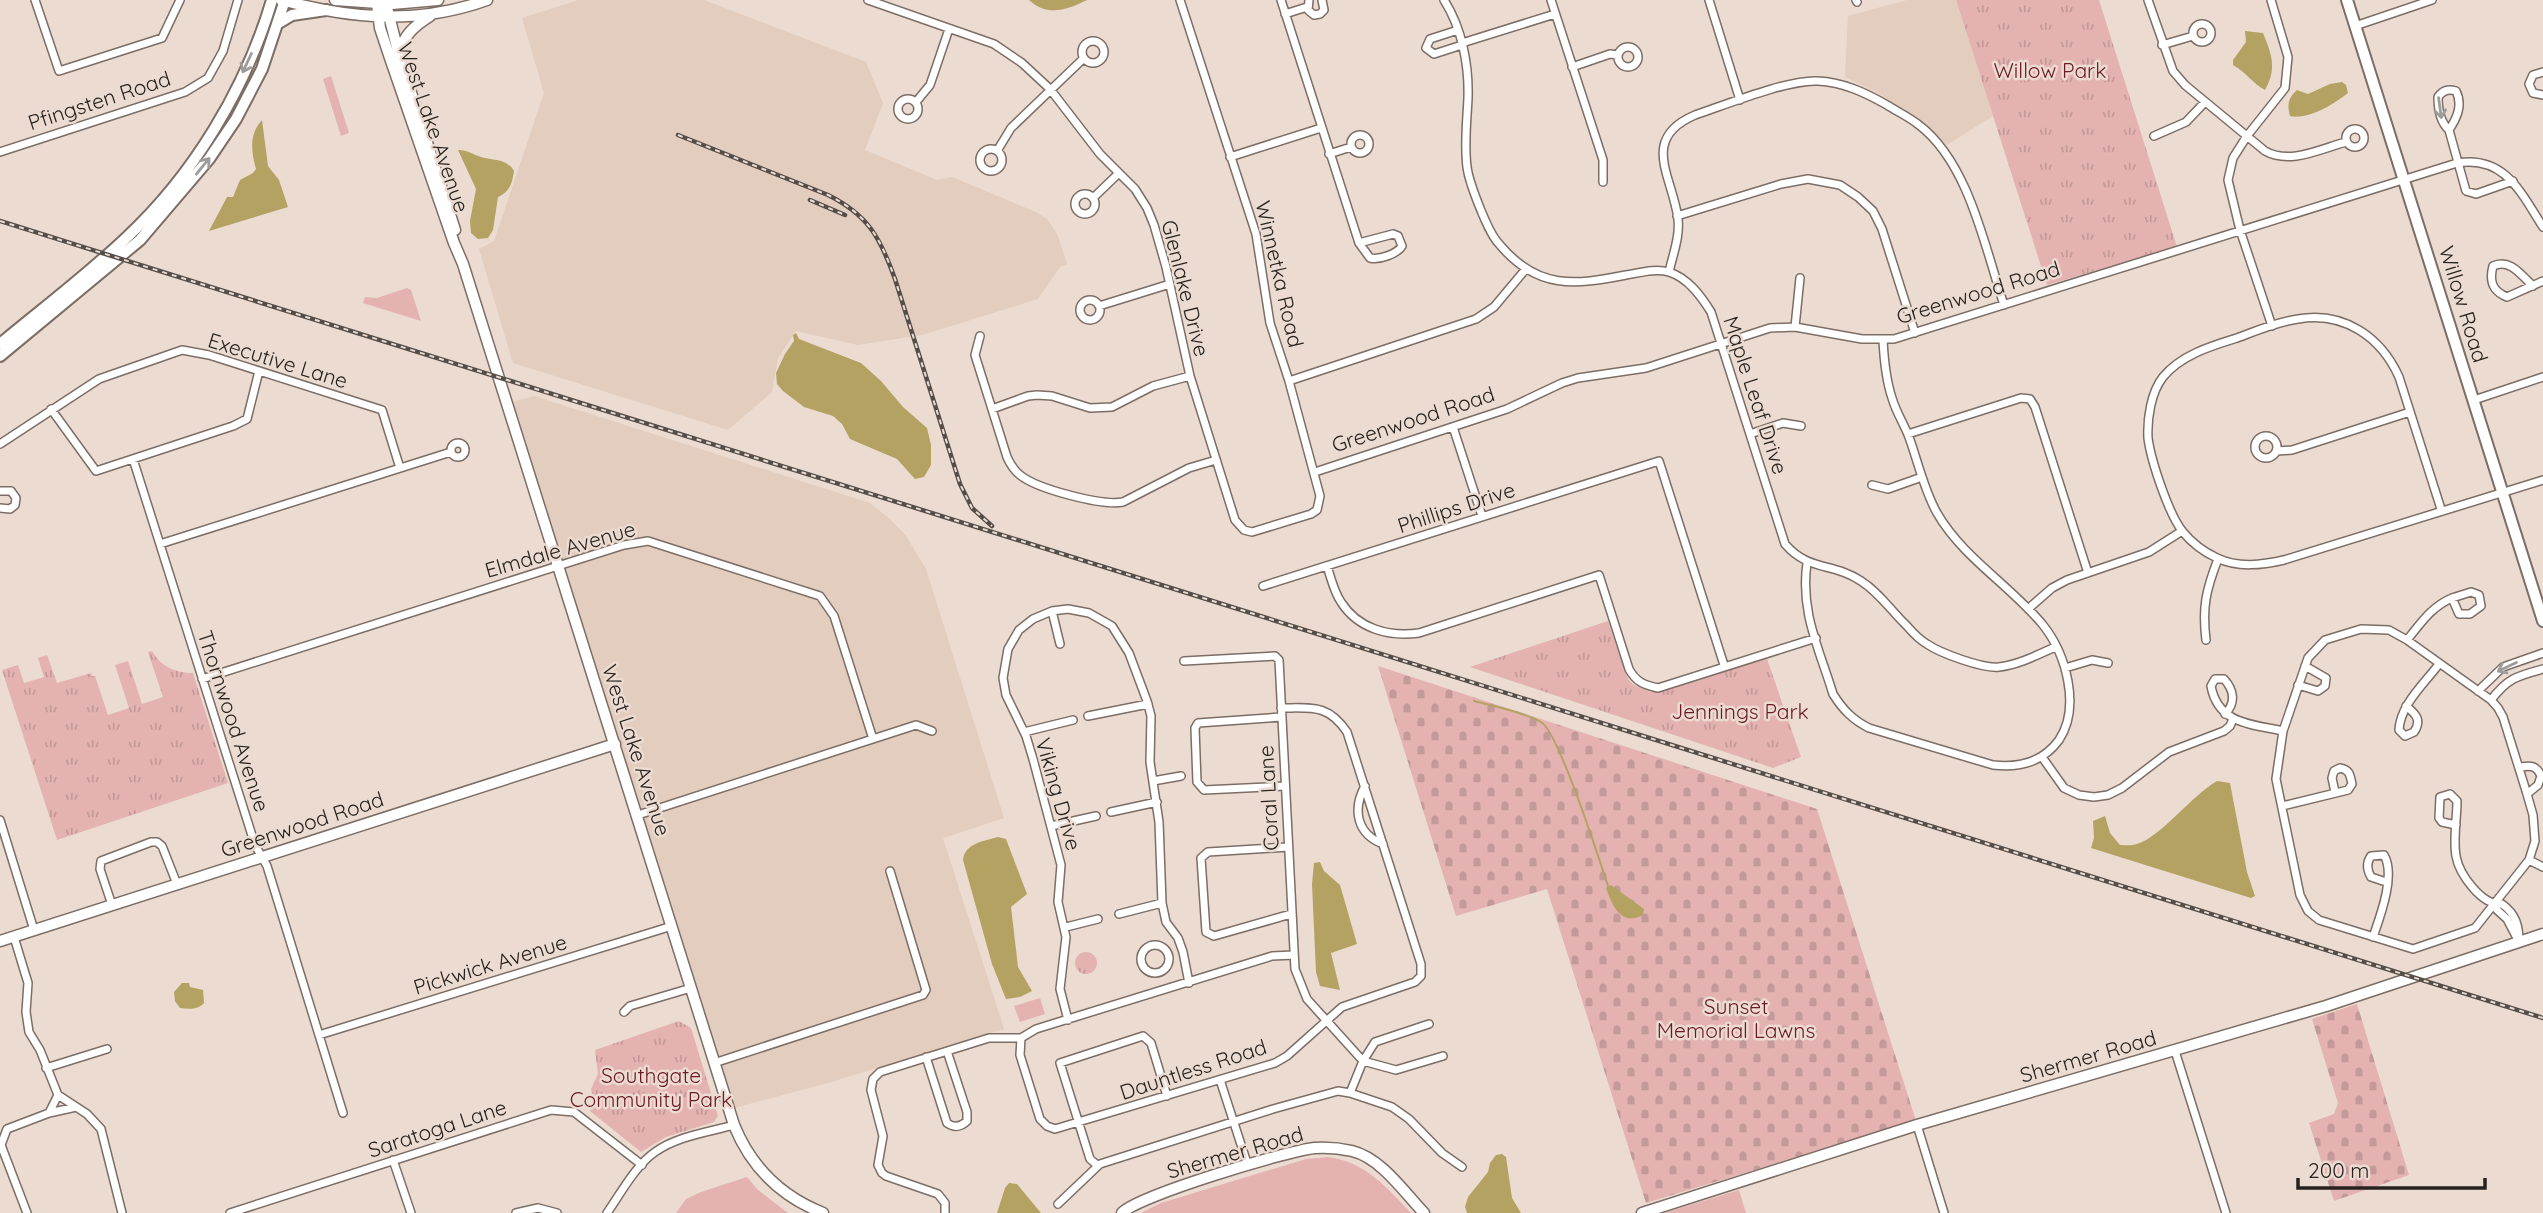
<svg xmlns="http://www.w3.org/2000/svg" width="2543" height="1213" font-family="Quicksand,sans-serif">
<style>
.built{fill:#e3cdbe}
.grass{fill:#e5b2b2}
.cemetery{fill:url(#cemetery-stones)}
.park{fill:url(#park-tufts)}
.water{fill:#b4a262}
.lines{fill:none;stroke-linecap:round;stroke-linejoin:round}
.stream{stroke:#b4a262;stroke-width:2}
.street-casing{stroke:#7c6e65;stroke-width:10}
.secondary-casing{stroke:#7c6e65;stroke-width:13}
.primary-casing{stroke:#7c6e65;stroke-width:14}
.street{stroke:#fff;stroke-width:7}
.secondary{stroke:#fff;stroke-width:10}
.primary{stroke:#fff;stroke-width:10}
.rail-casing{stroke:#554d48;stroke-width:4.5}
.rail{stroke:#ebdbd1;stroke-width:2;stroke-dasharray:5;stroke-linecap:butt}
.oneway{stroke:#9e9c9a}
.labels{text-anchor:middle;dominant-baseline:central;stroke-width:5;stroke-linejoin:round;paint-order:stroke}
.park-label{font-size:21px;fill:#6d1925;stroke:#ebdbd1}
.street-label{font-size:21px;fill:#27221e;stroke:#ebdbd1}
</style>
<defs>
<pattern id="cemetery-stones" width="16" height="16" patternUnits="userSpaceOnUse" patternTransform="scale(1.75)"><rect width="16" height="16" fill="#e5b2b2"/><path d="M2 7V4a2 2 0 0 1 4 0v3zM10 15v-3a2 2 0 0 1 4 0v3z" fill="#c49999"/></pattern>
<pattern id="park-tufts" width="24" height="20" patternUnits="userSpaceOnUse" patternTransform="scale(1.75)"><rect width="24" height="20" fill="#e5b2b2"/><path d="M3 7l-1-3M5 7V3M7 7l1-3M15 17l-1-3M17 17v-4M19 17l1-3" fill="none" stroke="#c49999"/></pattern>
</defs>
<rect width="100%" height="100%" fill="#ebdbd1"/>
<path class="built" d="M578 0H704L866 62 883 103 865 150 937 180 952 177 1036 212 1047 219 1052 226 1058 236 1067 264 1060 267 1038 299 922 335 858 345 796 331 778 358 772 392 728 430 513 363 479 249 494 241 544 93 522 18Z
M1907 0H1956L1993 116 1947 145 1882 95 1845 77 1848 16Z
M534 396 870 503 890 519 906 536 926 569 1004 818 943 838 1004 1029 828 1083 734 1108 512 402Z"/>
<path class="grass" d="M331 76 349 133 341 136 323 79Z
M407 288 411 290 421 321 363 303 365 297 377 298Z
M1040 998 1045 1014 1020 1022 1014 1006Z
M1328 1157C1366 1162 1386 1187 1411 1213H1141L1161 1203 1306 1159Z
M747 1177 758 1190 788 1213H676L686 1199 701 1192Z
M1739 1190 1746 1213H1664Z"/>
<path class="cemetery" d="M1378 666 1817 809 1916 1121 1646 1203 1547 889 1456 916Z
M2357 1004 2409 1175 2334 1201 2309 1123 2334 1114 2338 1103 2312 1019Z"/>
<path class="park" d="M1956 0H2099L2177 247 2047 285Z
M1608 621 1628 679 1634 685 1650 692 1767 659 1801 757 1773 768 1470 667Z
M152 651C161 667 176 673 193 673L228 783 57 840 2 670 18 665 24 683 44 677 38 658 47 655 57 683 91 673 92 676H95L108 715 129 708 115 665 128 661 142 704 163 697 148 652Z
M1075 963a11 11 0 1 1 22 0a11 11 0 1 1-22 0Z
M679 1021 691 1028 718 1116 714 1122 666 1137 641 1152 590 1111 594 1102 591 1089 598 1074 595 1050Z"/>
<path class="water" d="M1029 0H1087C1067 10 1047 17 1029 0Z
M2245 31 2263 33C2272 55 2277 68 2265 90 2252 83 2247 73 2233 65V60L2246 42Z
M2342 82 2346 85 2348 93C2334 104 2309 120 2290 116 2287 105 2288 98 2297 90L2308 94 2330 84Z
M262 120 268 166 279 180 288 207 209 231 227 197H233L240 180 253 173 256 169C251 151 249 134 262 120Z
M458 150C468 150 472 154 481 157 494 161 506 158 514 171 512 184 510 191 498 197L493 230 488 238 478 239 471 233 470 221 476 189Z
M796 333 799 339 861 363 881 381 903 407 927 428 931 445V465L924 477 915 479 897 459 850 439 842 424 833 416 804 407 783 391 777 384 776 373 785 354 794 341 793 335Z
M2217 781 2230 783 2247 872 2255 896 2251 898 2091 848 2094 838 2093 821 2105 816 2110 833 2120 845C2125 845 2132 846 2137 844 2161 837 2191 796 2217 781Z
M998 837 1006 839 1027 894 1011 907 1018 967 1032 991 1020 997 1006 999 992 964 963 860C965 843 984 841 998 837Z
M1320 862 1324 871 1340 885 1357 944 1331 953 1340 990 1320 986 1316 972 1312 884 1314 863Z
M1611 885 1644 909 1643 915C1621 927 1612 905 1606 888Z
M182 983H189L190 987 203 990 204 1003C198 1010 189 1009 180 1008L175 1001 174 992Z
M1502 1154 1506 1157 1512 1198 1521 1213H1467L1465 1207 1468 1197 1488 1172 1490 1163 1496 1155Z
M1009 1183 1017 1184 1041 1213H997L1005 1188Z"/>
<g class="lines">
<path class="stream" d="M1474 701C1493 706 1524 712 1541 722 1559 732 1599 859 1608 886"/>
<g class="street-casing">
<path id="street" d="M35 0 59 71 162 38 180 0
M868 0 994 44 1022 63 1050 89 1100 154 1135 189 1147 208 1154 225 1166 267 1190 376 1235 520 1244 530 1252 532 1311 514 1317 510 1320 496 1289 381 1270 323 1256 234 1180 0
M1281 0 1359 243 1370 258C1380 260 1397 254 1402 246L1398 236 1393 234 1359 243
M1309 0 1308 10 1314 15 1320 14 1324 10 1322 0
M1444 0C1462 28 1469 65 1468 98 1467 120 1464 144 1467 167 1469 182 1476 198 1482 213 1487 224 1491 236 1500 245 1538 290 1575 285 1626 275 1639 273 1655 268 1669 272 1688 278 1701 296 1711 312L1785 544C1809 572 1833 562 1861 581 1880 593 1891 611 1907 626 1913 633 1920 640 1927 644 1940 653 1983 669 1999 667 2018 665 2037 655 2055 647
M1551 0 1603 160V182
M1709 0 1740 100
M1856 0 1857 2
M2148 0 2173 71 2185 85 2265 151C2290 165 2320 149 2346 142
M2271 0 2288 57 2285 88 2247 136 2233 158 2228 180 2240 230 2272 326
M1285 14 1307 7
M2193 33a9 9 0 1 1 18 0a9 9 0 1 1-18 0Z
M2355 26 2432 0
M1458 30 1430 39 1426 48 1434 54 1462 45
M1082 52a11 11 0 1 1 22 0a11 11 0 1 1-22 0Z
M1462 43 1555 14
M2162 45 2193 36
M1618 57a10 10 0 1 1 20 0a10 10 0 1 1-20 0Z
M1572 67 1610 54 1618 55
M2543 72 2533 75 2529 84 2533 93 2543 95
M898 109a10 10 0 1 1 20 0a10 10 0 1 1-20 0Z
M916 102 930 85 949 29
M2346 138a9 9 0 1 1 18 0a9 9 0 1 1-18 0Z
M2449 130C2457 118 2463 105 2456 91 2448 89 2443 90 2438 97 2438 109 2440 122 2449 130L2466 191 2476 194 2513 181
M1351 144a9 9 0 1 1 18 0a9 9 0 1 1-18 0Z
M2154 136 2186 122 2205 102
M980 160a11 11 0 1 1 22 0a11 11 0 1 1-22 0Z
M997 151 1011 128 1084 58
M0 152 185 92 208 78 223 51 238 0
M1329 154 1351 147
M1230 157 1321 128
M1075 204a10 10 0 1 1 20 0a10 10 0 1 1-20 0Z
M1093 198 1119 173
M1677 216 1781 184 1808 179 1840 185 1858 197 1873 211 1882 229 1915 333
M1669 272C1673 254 1680 237 1678 219 1673 177 1639 139 1695 115 1725 105 1789 79 1818 81 1843 82 1866 93 1887 105 1898 112 1909 117 1919 125 1969 163 1985 248 2004 305
M2533 286C2521 275 2510 258 2493 266 2489 281 2492 291 2507 297L2543 281
M1080 310a10 10 0 1 1 20 0a10 10 0 1 1-20 0Z
M1099 306 1170 284
M1795 327 1800 278
M980 336 975 355 1007 457C1010 464 1014 470 1020 475 1037 489 1102 506 1123 502L1189 468 1216 460
M1289 381 1476 319 1494 307 1525 270
M2474 400 2543 377
M51 409 96 471 233 426 247 419 259 371
M992 409 1028 396 1037 395 1052 396 1090 408 1112 407 1153 386 1190 376
M1453 427 1482 516
M1750 434 1783 423 1801 426
M1908 434 2021 398 2030 399 2035 407 2088 573
M2255 447a11 11 0 1 1 22 0a11 11 0 1 1-22 0Z
M451 450a7 7 0 1 1 14 0a7 7 0 1 1-14 0Z
M0 444 99 379 182 350 209 355 382 410 400 468
M2277 451 2292 450 2410 412
M133 459 255 845 267 866 343 1113
M1315 472 1507 409 1562 383 1578 378 1646 368 1770 328 1795 327 1862 339H1894L2457 163C2505 155 2521 193 2543 227
M1872 485 1888 489 1922 477
M0 491H11L16 498 15 505 10 509 0 508
M2441 509 2399 377C2381 337 2344 311 2298 319 2277 322 2256 331 2237 338 2211 346 2181 355 2163 377 2151 392 2147 419 2148 438 2151 461 2169 515 2183 532 2192 543 2204 552 2217 558 2238 568 2262 565 2284 560L2543 480
M160 544 451 452
M1807 563C1800 612 1819 648 1833 694 1843 710 1853 720 1869 728L1993 765C2019 768 2043 762 2059 740 2081 707 2066 654 2043 625 2010 585 1963 558 1937 513 1924 490 1918 462 1909 437 1904 424 1896 412 1892 398 1886 380 1884 360 1883 340
M1327 566C1331 578 1334 592 1341 602 1358 629 1389 637 1419 633L1599 575 1629 669C1636 682 1644 685 1658 688L1816 638
M1263 586 1659 461 1724 665
M2028 609 2052 588 2067 580 2149 552 2182 531
M1052 611 1060 644
M2361 629 2389 630 2407 640 2491 700 2498 708 2503 717 2527 794 2533 815 2535 841 2529 860 2475 928 2413 949 2319 920 2308 911 2300 895 2276 779 2283 731 2308 658 2325 640Z
M2206 640C2202 607 2206 590 2218 559
M2407 640C2421 623 2431 607 2452 598L2459 614H2470L2481 606 2479 595 2471 592 2452 598
M1184 661 1275 656 1279 660 1295 969 1307 999 1363 1061 1375 1042 1429 1024
M2065 668 2092 660 2108 663
M202 679 624 545 648 541 820 596 834 616 873 739
M2298 685 2318 691 2325 686 2326 678 2305 666
M2478 691 2503 667 2543 653
M2491 700C2508 678 2517 676 2543 669
M2406 706C2416 714 2422 720 2414 732L2405 736 2399 730C2400 705 2425 683 2439 664
M2225 714C2236 703 2234 690 2224 679H2215L2211 686C2218 724 2251 724 2283 731
M1088 716 1148 704
M1281 717 1198 723 1195 728 1197 782 1204 790 1285 786
M1024 732 1073 720
M2042 757 2064 788 2079 795 2094 797 2108 795 2122 788 2169 752 2224 731 2230 726 2233 719
M2519 767C2530 766 2536 764 2541 776L2538 785 2527 794
M1153 781 1181 776
M1365 786C1352 810 1357 834 1383 844
M2282 806 2348 790 2352 784C2350 775 2350 770 2340 768L2334 771 2332 778 2335 792
M1111 812 1157 802
M638 815 916 725 932 731
M0 820 34 930
M2456 825 2442 822 2439 818 2440 797 2450 794 2457 801C2457 818 2453 839 2456 856 2459 874 2482 906 2502 904 2516 914 2519 926 2519 942
M1051 826 1096 816
M1288 847 1208 852 1201 858 1206 932 1214 936 1291 914
M2529 860 2543 867
M112 905 100 869 101 861 151 842H157L162 846 177 884
M2496 905 2497 910 2507 919 2519 942
M1119 914 1162 903
M1066 927 1098 919
M14 937 28 983 26 1012 29 1032 40 1050 58 1095
M2373 937C2380 917 2396 875 2384 855L2371 856C2366 863 2367 870 2371 877L2386 882
M1141 959a14 14 0 1 1 28 0a14 14 0 1 1-28 0Z
M624 1012 630 1006 691 988
M1068 1020 1060 989 1066 937 1058 902 1061 865 1033 759 1026 736 1006 695 1003 678 1008 649 1019 630 1033 619 1052 611 1068 609 1089 613 1112 626 1129 653 1147 701 1151 716 1150 762 1159 822 1162 903 1166 922 1178 938 1183 952 1189 983
M319 1035 672 926
M1021 1038 1020 1055 1040 1119 1047 1126 1055 1129 1275 1063 1287 1056 1342 1007 1415 982 1421 976V964L1347 732C1328 704 1312 708 1281 708
M1021 1038 1036 1029 1272 956 1294 955
M2175 1051 2226 1213
M926 1057 947 1123C954 1128 961 1127 967 1121V1112L947 1051
M714 1063 923 995 926 990 890 871
M46 1068 107 1049
M1222 1079 1221 1083 1248 1166
M1350 1093 1392 1107 1409 1119 1442 1153 1462 1167
M49 1113 76 1107
M1917 1125 1944 1213
M393 1160 411 1213
M1097 1165 1090 1159 1060 1063 1143 1036 1151 1043 1167 1096
M1058 1204 1100 1164 1273 1109 1338 1091 1350 1093 1363 1061 1396 1070 1443 1056
M27 1213 1 1145 7 1129 49 1113 58 1095 87 1114 101 1129 122 1213
M230 1213 551 1110 574 1112 642 1165
M516 1213 538 1208 557 1213
M607 1213C621 1193 635 1166 655 1152 677 1136 709 1132 734 1125
M945 1213V1203L938 1194 886 1176 882 1173 878 1165 883 1136 871 1090 873 1079 880 1072 989 1038H1021"/>
</g>
<g class="secondary-casing">
<path id="secondary" d="M281 0C352 19 417 25 487 0
M335 0 392 4 438 0
M377 4 380 28 390 58 454 243 463 264 734 1125C751 1167 780 1196 823 1213
M386 4 399 55 455 230
M399 54C403 36 414 26 430 16
M0 941 615 744
M1122 1213C1137 1196 1287 1151 1314 1148 1327 1147 1339 1148 1352 1151 1381 1158 1404 1192 1424 1213
M1642 1213 1917 1125 2326 1006 2543 934"/>
</g>
<g class="primary-casing">
<path id="primary" d="M2347 0 2543 621
M277 24 292 15 326 10
M0 344C42 309 86 276 126 238 194 175 246 88 272 0
M0 356 140 240 209 159 236 119 262 69 285 0"/>
</g>
<use href="#street" class="street"/>
<use href="#secondary" class="secondary"/>
<use href="#primary" class="primary"/>
<g class="rail-casing">
<path id="rail" d="M678 135 828 195C868 215 880 237 895 279L960 484 972 508 992 526
M810 200 845 215
M0 221 2543 1018"/>
</g>
<use href="#rail" class="rail"/>
</g>
<defs><path id="oneway-shaft" d="M-6 0H5M1.5-3L5.5 0L1.5 3" fill="none" stroke-width="1.6" stroke-linecap="round" stroke-linejoin="round" transform="scale(1.75)"/></defs>
<g class="oneway">
<use href="#oneway-shaft" transform="translate(247 63) rotate(115)"/>
<use href="#oneway-shaft" transform="translate(2440 108) rotate(82)"/>
<use href="#oneway-shaft" transform="translate(203 166) rotate(-51)"/>
<use href="#oneway-shaft" transform="translate(2507 667) rotate(154)"/>
</g>
<g class="labels">
<g class="park-label">
<text x="2050" y="70">Willow Park</text>
<text x="1740" y="711">Jennings Park</text>
<text x="1736" y="1006">Sunset<tspan x="1736" dy="24">Memorial Lawns</tspan></text>
<text x="651" y="1075">Southgate<tspan x="651" dy="24">Community Park</tspan></text>
</g>
<g class="street-label">
<text transform="translate(99 100) rotate(-18)">Pfingsten Road</text>
<text transform="translate(434 127) rotate(71)">West Lake Avenue</text>
<text transform="translate(1280 274) rotate(77)">Winnetka Road</text>
<text transform="translate(1186 288) rotate(76)">Glenlake Drive</text>
<text transform="translate(1978 292) rotate(-17)">Greenwood Road</text>
<text transform="translate(2464 304) rotate(73)">Willow Road</text>
<text transform="translate(278 360) rotate(17)">Executive Lane</text>
<text transform="translate(1756 395) rotate(72)">Maple Leaf Drive</text>
<text transform="translate(1413 419) rotate(-18)">Greenwood Road</text>
<text transform="translate(1456 507) rotate(-18)">Phillips Drive</text>
<text transform="translate(560 549) rotate(-16)">Elmdale Avenue</text>
<text transform="translate(234 721) rotate(72)">Thornwood Avenue</text>
<text transform="translate(637 750) rotate(72)">West Lake Avenue</text>
<text transform="translate(1059 794) rotate(74)">Viking Drive</text>
<text transform="translate(1268 798) rotate(-93)">Coral Lane</text>
<text transform="translate(302 824) rotate(-18)">Greenwood Road</text>
<text transform="translate(490 964) rotate(-17)">Pickwick Avenue</text>
<text transform="translate(2088 1056) rotate(-16)">Shermer Road</text>
<text transform="translate(1193 1069) rotate(-18)">Dauntless Road</text>
<text transform="translate(437 1128) rotate(-18)">Saratoga Lane</text>
<text transform="translate(1235 1152) rotate(-16)">Shermer Road</text>
</g>
</g>
<path d="M2298 1178v10h187v-10" fill="none" stroke="#27221e" stroke-width="3.5"/>
<text x="2308" y="1178" font-size="21" fill="#27221e" stroke="#ebdbd1" stroke-width="5" paint-order="stroke">200 m</text>
</svg>
